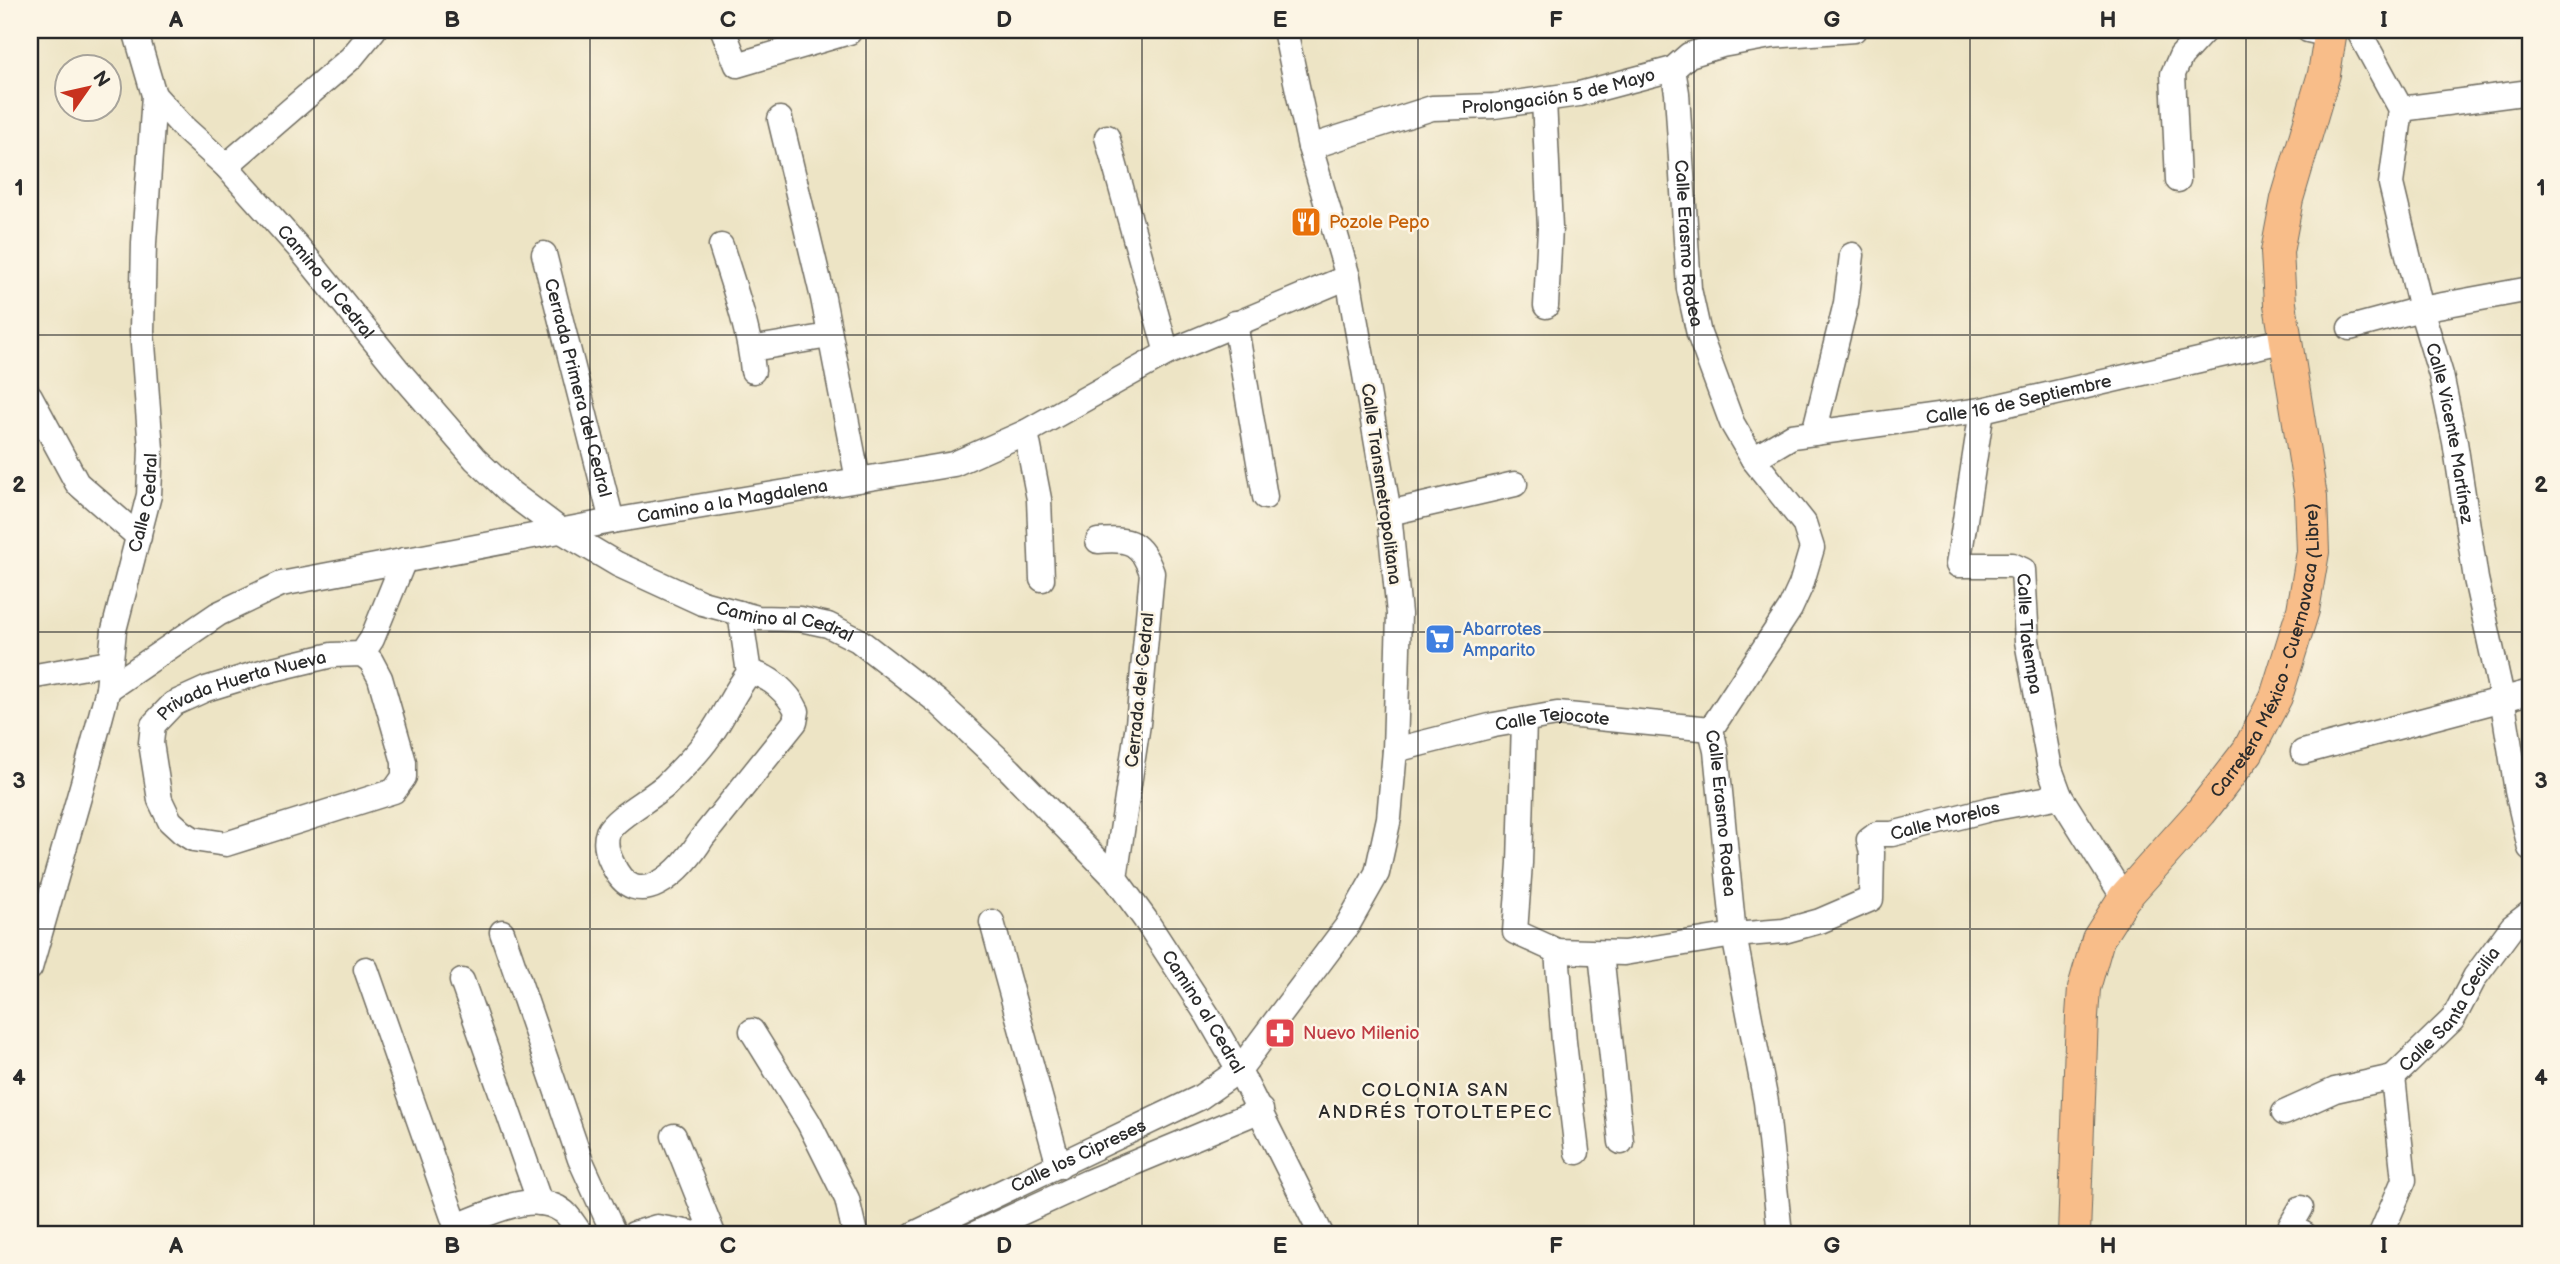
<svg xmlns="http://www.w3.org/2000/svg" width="2560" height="1264" font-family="'Balsamiq Sans',sans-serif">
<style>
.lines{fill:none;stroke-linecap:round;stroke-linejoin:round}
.minor-casing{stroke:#6f6c61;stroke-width:27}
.major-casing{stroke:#6f6c61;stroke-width:34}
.minor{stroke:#fff;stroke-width:24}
.major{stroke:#f8bd89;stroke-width:32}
.grid{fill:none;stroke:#2b2b2b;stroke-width:2;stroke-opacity:0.55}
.labels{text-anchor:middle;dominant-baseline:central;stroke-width:5;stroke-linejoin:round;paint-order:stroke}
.street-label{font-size:18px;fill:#2b2b2b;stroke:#fcf5e5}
.food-label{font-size:18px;fill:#c56008;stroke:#fcf5e5;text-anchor:start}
.shop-label{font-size:18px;fill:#366cbe;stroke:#fcf5e5;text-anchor:start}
.health-label{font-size:18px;fill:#be3a42;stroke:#fcf5e5;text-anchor:start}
.neighbourhood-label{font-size:19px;letter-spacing:2px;fill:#2b2b2b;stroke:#fcf5e5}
.neatline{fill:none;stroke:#2b2b2b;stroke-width:2.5}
.grid-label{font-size:23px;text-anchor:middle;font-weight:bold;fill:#2b2b2b}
</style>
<rect width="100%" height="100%" fill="#fcf5e5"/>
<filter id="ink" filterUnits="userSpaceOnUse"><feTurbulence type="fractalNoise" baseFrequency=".0143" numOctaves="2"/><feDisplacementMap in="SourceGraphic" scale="14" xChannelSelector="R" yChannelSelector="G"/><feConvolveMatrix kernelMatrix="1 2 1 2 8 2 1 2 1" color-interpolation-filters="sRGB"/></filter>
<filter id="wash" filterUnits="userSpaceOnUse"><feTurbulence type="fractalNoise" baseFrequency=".00686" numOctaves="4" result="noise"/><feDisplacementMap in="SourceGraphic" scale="28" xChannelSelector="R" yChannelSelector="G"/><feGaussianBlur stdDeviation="1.57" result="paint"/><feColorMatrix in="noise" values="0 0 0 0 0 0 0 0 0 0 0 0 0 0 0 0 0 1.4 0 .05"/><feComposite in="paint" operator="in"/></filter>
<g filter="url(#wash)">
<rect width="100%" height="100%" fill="#ede4c5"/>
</g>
<g filter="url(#ink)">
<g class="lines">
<g class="minor-casing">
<g id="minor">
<path d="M723 30 737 65 849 32 848 30"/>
<path d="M2308 30 2330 35"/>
<path id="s1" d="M2358 30 2401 109 2391 184 2421 309 2441 375 2455 442 2476 579 2502 697 2517 791 2530 848"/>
<path id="s2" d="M1673 69 1677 93 1689 289 1699 334 1732 423 1753 459 1804 523 1812 548 1801 585 1790 609 1711 729 1716 751 1734 935 1766 1102 1780 1234"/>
<path id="s3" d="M154 95 184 128 226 166 299 248 397 369 475 459 511 493 563 532 617 564 702 603 758 618 800 619 828 625 858 640 938 702 1010 770 1115 878 1145 919 1208 1016 1239 1070 1321 1234"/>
<path d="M1544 100 1550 228 1546 306"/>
<path d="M2401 109 2530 92"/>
<path d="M780 119 823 298 858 480"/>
<path d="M1107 137 1167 353"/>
<path id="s4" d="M1310 147 1432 108 1494 106 1579 94 1673 69 1689 55 1722 45 1771 36 1854 30"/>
<path d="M226 166 351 58 374 30"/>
<path d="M2178 180 2173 74 2181 56 2205 30"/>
<path d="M721 246C734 287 749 328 753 371"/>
<path id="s5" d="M544 254 612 521"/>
<path d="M1235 323 1265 497"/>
<path d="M2350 328 2421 309 2530 289"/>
<path d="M751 349 829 336"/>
<path d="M30 396 77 483 139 537"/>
<path id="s6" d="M1982 410 1958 565H2012L2023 570 2027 641 2050 769 2060 796 2124 898"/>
<path d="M1026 432 1039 499 1042 579"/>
<path d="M1814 433 1846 303 1852 255"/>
<path id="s7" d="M1753 459 1792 436 1982 410 2286 340"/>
<path d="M1389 513 1515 484"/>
<path d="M1098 541C1130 538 1141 542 1152 573L1138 724 1115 878"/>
<path d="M740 613 749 673C733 693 724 717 709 737 699 752 679 772 666 785 652 798 614 818 608 832 604 843 607 853 612 863 636 918 683 870 702 838L795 722 797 711C789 694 769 674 749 673"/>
<path id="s8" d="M362 654 371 661 380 678 404 762V777L394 791 226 844 193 839 182 832 170 821 160 800 151 743 153 725 173 704 206 689 265 671 332 655 362 654 372 639 404 560"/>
<path d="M30 677 109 663"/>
<path id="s9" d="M108 689 218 614 281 584 612 521 954 464 1026 432 1167 353 1348 277"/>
<path id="s10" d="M1524 720 1520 863 1515 932 1557 951 1624 953 1734 935 1784 931 1820 921 1871 899 1872 853 1869 840 1877 834H1892L1990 809 2060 796"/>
<path id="s11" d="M1395 750 1494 725 1557 714 1711 729"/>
<path d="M2303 752 2530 692"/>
<path d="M992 922 1059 1166"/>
<path d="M502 932 580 1159 614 1234"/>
<path d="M1557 951 1564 1042 1577 1152"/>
<path d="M1601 953 1621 1142"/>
<path id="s12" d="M30 968 83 783 108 689 114 630 149 495 151 449 142 331 144 243 154 95 135 30"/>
<path d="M366 969 456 1226"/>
<path d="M462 981 540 1203"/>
<path d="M752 1031 809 1123 847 1199 855 1234"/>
<path id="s13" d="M2393 1077 2453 1019 2475 977 2512 927 2530 913"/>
<path d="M2284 1113 2335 1090 2393 1077"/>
<path d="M674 1136 713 1234"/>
<path d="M2301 1208 2290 1227 2304 1234"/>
<path d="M456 1234V1226C487 1215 534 1188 564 1212 571 1218 575 1227 581 1234"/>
<path d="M634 1234 657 1227 697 1234"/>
<path id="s14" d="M914 1234 1199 1098 1239 1070 1347 926 1377 873 1389 818 1395 750 1399 614 1389 513 1348 277 1310 147 1285 30"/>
<path d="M975 1234 1088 1182 1261 1110"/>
<path d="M2381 1234 2404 1180 2393 1077"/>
</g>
</g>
<g class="major-casing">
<g id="major">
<path id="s15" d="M2074 1234 2082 1016 2084 988 2098 939 2124 898 2201 812 2248 751 2276 697 2303 610 2313 552 2311 497 2280 304 2277 252 2287 199 2324 74 2331 30"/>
</g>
</g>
<use href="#minor" class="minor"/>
<use href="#major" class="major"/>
</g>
</g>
<path class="grid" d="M314 30V1234M590 30V1234M866 30V1234M1142 30V1234M1418 30V1234M1694 30V1234M1970 30V1234M2246 30V1234M30 335H2530M30 632H2530M30 929H2530"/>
<defs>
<g id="restaurant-square" transform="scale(1.575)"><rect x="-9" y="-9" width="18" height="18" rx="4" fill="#e8710a" stroke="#fcf5e5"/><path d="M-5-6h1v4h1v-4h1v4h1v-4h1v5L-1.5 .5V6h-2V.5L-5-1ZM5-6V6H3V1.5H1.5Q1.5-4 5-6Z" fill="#fff"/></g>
<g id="supermarket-square" transform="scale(1.575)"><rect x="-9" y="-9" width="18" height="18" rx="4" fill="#3f7fe0" stroke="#fcf5e5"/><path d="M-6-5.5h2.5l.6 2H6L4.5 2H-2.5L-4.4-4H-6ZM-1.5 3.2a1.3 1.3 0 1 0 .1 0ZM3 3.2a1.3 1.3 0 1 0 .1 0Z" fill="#fff"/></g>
<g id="pharmacy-square" transform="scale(1.575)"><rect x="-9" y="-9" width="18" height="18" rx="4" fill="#e0444e" stroke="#fcf5e5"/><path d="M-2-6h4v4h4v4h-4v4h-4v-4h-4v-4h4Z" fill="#fff"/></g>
</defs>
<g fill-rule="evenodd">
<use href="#restaurant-square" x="1306" y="222"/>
<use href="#supermarket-square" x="1440" y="639"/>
<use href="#pharmacy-square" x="1280" y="1033"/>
</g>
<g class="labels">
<g class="street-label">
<text stroke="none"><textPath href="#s4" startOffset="256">Prolongación 5 de Mayo</textPath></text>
<text stroke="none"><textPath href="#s2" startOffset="175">Calle Erasmo Rodea</textPath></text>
<text stroke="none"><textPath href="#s3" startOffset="254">Camino al Cedral</textPath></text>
<text stroke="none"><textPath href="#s5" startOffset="138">Cerrada Primera del Cedral</textPath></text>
<text stroke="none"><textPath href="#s7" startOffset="275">Calle 16 de Septiembre</textPath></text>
<text stroke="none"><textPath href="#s1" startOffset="422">Calle Vicente Martínez</textPath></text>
<text transform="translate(1381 484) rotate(82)">Calle Transmetropolitana</text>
<text stroke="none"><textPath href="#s9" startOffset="662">Camino a la Magdalena</textPath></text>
<text stroke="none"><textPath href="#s12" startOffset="480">Calle Cedral</textPath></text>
<text stroke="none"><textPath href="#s3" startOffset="842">Camino al Cedral</textPath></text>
<text stroke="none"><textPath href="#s6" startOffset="287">Calle Tlatempa</textPath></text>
<text stroke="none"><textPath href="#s15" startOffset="640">Carretera México - Cuernavaca (Libre)</textPath></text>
<text stroke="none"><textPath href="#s8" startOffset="588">Privada Huerta Nueva</textPath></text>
<text transform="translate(1140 690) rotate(-84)">Cerrada del Cedral</text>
<text stroke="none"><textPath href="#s11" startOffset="161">Calle Tejocote</textPath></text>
<text stroke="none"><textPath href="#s2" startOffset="805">Calle Erasmo Rodea</textPath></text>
<text stroke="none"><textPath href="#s10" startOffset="719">Calle Morelos</textPath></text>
<text stroke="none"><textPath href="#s13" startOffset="89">Calle Santa Cecilia</textPath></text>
<text stroke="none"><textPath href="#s3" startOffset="1430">Camino al Cedral</textPath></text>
<text stroke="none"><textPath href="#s14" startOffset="182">Calle los Cipreses</textPath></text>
</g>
<g class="food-label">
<text x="1329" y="222">Pozole Pepo</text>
</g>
<g class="shop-label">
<text x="1463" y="629">Abarrotes<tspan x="1463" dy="21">Amparito</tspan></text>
</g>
<g class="health-label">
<text x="1303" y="1033">Nuevo Milenio</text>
</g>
<g class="neighbourhood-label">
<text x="1436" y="1090">COLONIA SAN<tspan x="1436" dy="22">ANDRÉS TOTOLTEPEC</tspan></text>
</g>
</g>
<rect width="2560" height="1264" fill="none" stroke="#fcf5e5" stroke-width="77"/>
<g transform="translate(88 88) rotate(56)"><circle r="33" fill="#fcf5e5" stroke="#a8a49b" stroke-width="2"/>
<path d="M0-5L12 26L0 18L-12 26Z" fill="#c8321e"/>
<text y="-10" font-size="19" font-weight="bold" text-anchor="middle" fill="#2b2b2b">N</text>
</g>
<rect x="38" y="38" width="2484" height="1188" class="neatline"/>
<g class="grid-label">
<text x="176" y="27">A</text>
<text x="452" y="27">B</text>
<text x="728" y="27">C</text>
<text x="1004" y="27">D</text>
<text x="1280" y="27">E</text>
<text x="1556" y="27">F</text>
<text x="1832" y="27">G</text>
<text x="2108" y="27">H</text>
<text x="2384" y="27">I</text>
<text x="19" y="195">1</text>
<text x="2541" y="195">1</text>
<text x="19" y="492">2</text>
<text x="2541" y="492">2</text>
<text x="19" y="788">3</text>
<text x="2541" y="788">3</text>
<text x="19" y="1085">4</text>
<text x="2541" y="1085">4</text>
<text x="176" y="1253">A</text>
<text x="452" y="1253">B</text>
<text x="728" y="1253">C</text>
<text x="1004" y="1253">D</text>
<text x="1280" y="1253">E</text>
<text x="1556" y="1253">F</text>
<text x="1832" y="1253">G</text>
<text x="2108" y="1253">H</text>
<text x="2384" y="1253">I</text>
</g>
</svg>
